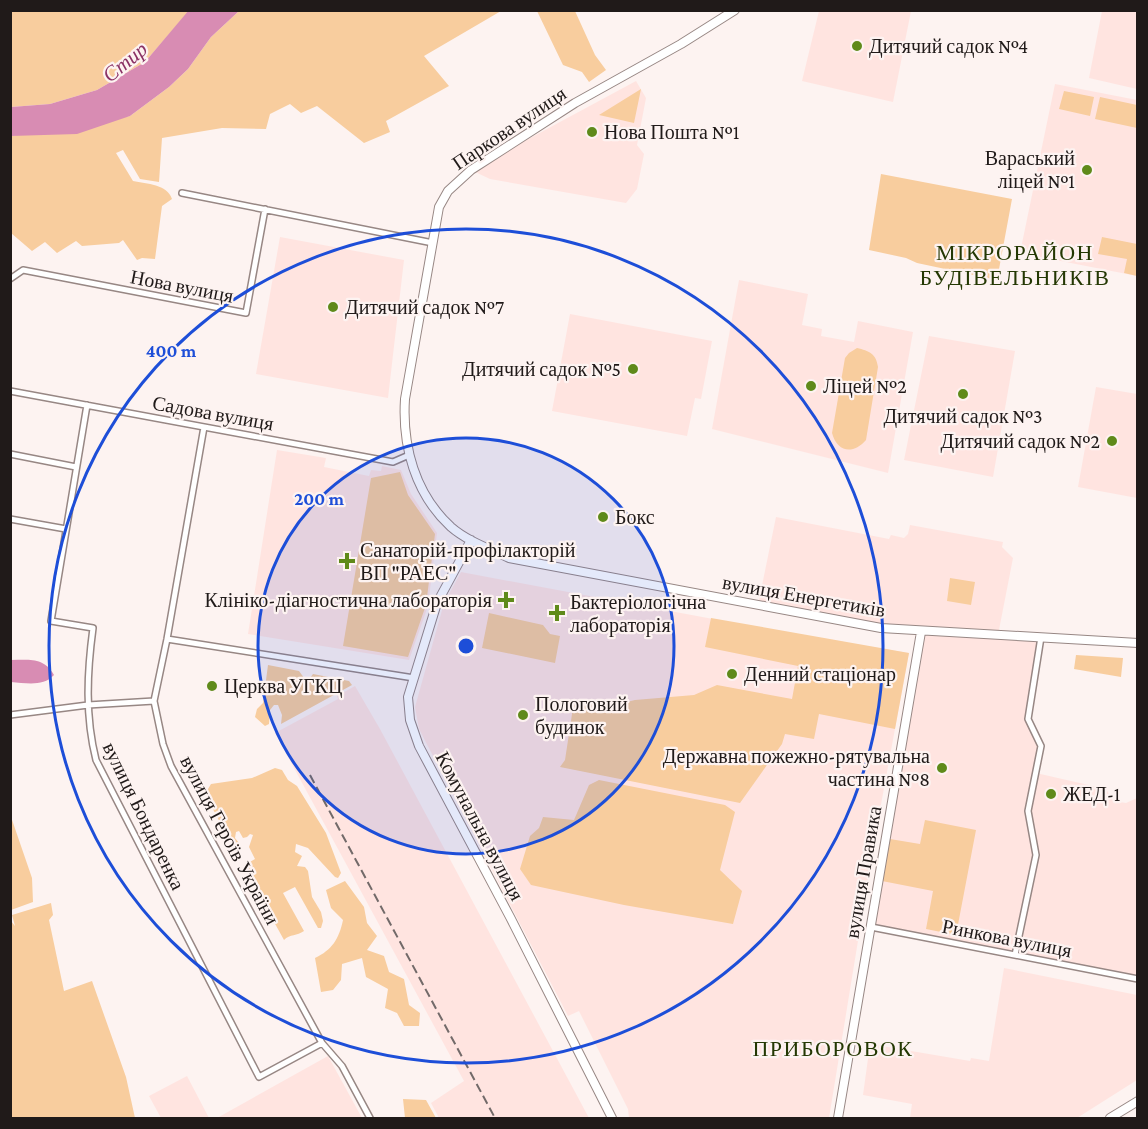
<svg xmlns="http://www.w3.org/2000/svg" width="1148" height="1129" font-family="'Crimson Pro',serif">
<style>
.built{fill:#ffe4e0}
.green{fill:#f8cd9e}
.water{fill:#d88cb3}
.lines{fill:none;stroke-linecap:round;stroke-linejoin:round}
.street-casing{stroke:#978784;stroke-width:8}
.secondary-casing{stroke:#978784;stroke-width:10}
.street{stroke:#fff;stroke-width:5}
.secondary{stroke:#fff;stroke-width:8}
.rail{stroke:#726a69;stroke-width:2;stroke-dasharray:9 4.5;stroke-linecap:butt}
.ring{fill:none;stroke:#1d4ed8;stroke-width:3}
.poi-dot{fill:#5f8a1a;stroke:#fdf3f1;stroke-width:2}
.labels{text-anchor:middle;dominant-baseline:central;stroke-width:4.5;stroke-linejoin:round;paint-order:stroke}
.poi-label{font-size:20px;fill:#201a19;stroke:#fdf3f1;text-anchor:start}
.street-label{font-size:20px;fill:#201a19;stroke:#fdf3f1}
.water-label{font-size:21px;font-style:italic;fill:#8a3164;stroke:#fdf3f1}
.quarter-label{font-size:22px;letter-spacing:1.5px;fill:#243803;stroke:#fdf3f1}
.centre{fill:#1d4ed8;stroke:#fdf3f1;stroke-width:3}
.ring-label{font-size:18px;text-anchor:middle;font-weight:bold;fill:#1d4ed8;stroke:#fdf3f1;stroke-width:4.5;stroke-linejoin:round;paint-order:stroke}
</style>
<rect width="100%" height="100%" fill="#fdf3f1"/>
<path class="built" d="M819 11H911L893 102 802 81Z
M1102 11H1137V89L1089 78Z
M636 81 646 98 637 145 644 154 637 189 626 203 490 179 471 170Z
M1055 84 1137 100V276L1020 253Z
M280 237 404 260 388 398 256 374Z
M739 280 808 294 802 325 822 329 821 336 854 342 858 321 913 332 888 473 712 429Z
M570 314 712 341 701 399 695 398 687 436 552 411Z
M929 336 1015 351 993 477 904 460Z
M1096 387 1137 394V498L1078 487Z
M277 450 326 458 324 467 369 476 371 470 381 471 382 466 401 470 411 494 437 533 428 606 409 660 248 634Z
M776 517 889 539 891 535 904 538 908 534 910 525 1003 542 1002 547 1013 558 998 635 1041 637 1028 719 1041 746 1036 773 1106 789 1113 801 1126 803 1137 798V979L871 927 921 632 758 605Z
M461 572 804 636 909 653 875 837 829 1118H629L628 1109 579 1011 568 1016 419 729 415 707 444 603Z
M355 686 380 729 589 1118H439L431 1103 464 1081 275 733 338 699 337 696Z
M1004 968 1137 995V1080L1077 1118H910L912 1104 863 1095 870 1044 970 1061 971 1058 989 1061Z
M328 1056 362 1118H217Z
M187 1076 209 1118H161L149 1096Z"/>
<path class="green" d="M11 11H189L145 62 97 90 50 104 11 107Z
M239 11H501L424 56 449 86 386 121 390 132 364 143 317 106 301 113 290 104 270 114 266 129 222 128 162 138 159 182 140 179 123 150 116 153 133 181C147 184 167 184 172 199L162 206 155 259 142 258 137 260 123 240 119 243 82 246 76 241 57 253 45 242 32 251 11 233V136L130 116 169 87 188 69 211 37Z
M537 11H575L595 55 606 70 589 82 582 72 563 65Z
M641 89 634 123 599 115Z
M1064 91 1094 97 1090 116 1059 109Z
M1100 97 1137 105V128L1095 119Z
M881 174 1012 199 997 280 917 263 906 258 869 250Z
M1102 237 1137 244V276L1124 273 1127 259 1098 254Z
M857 348C869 351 876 353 878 367L866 440C853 455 837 452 832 433L845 358 849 353Z
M400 472 408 495 435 534 426 605 408 657 343 646 371 478Z
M950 578 975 582 971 605 947 601Z
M489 613 543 625 550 634 560 636 555 663 482 648Z
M711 618 909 653 895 729 819 714 814 739 785 734 782 744 740 803 560 767 565 760 574 701 602 706 614 705 635 700 694 695 717 685 792 699 798 666 705 647Z
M1076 655 1123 658 1121 677 1074 669Z
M268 665 299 671 307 682 313 674 349 681 352 685 281 724 282 715 278 705H274L270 710 269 724 265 726 255 717 257 709 263 703Z
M275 768 282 770 288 780 297 786 326 833 341 873 338 878 335 877 308 848 296 844 295 852 302 856 297 866 305 867 308 871 312 897 321 912 323 921 321 928H318L295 887 283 893 304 931C297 936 290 934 284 940L243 866 255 859 249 847 253 835 250 834 247 837 243 838 239 831 236 832 235 838 239 843 237 850 235 851 205 794 211 784 252 778Z
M599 780 725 805 735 812 720 870 742 891 733 924 624 905 531 885 520 869 530 836 539 828 543 817 574 820 589 785Z
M10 814 32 878 33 902 11 910Z
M925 820 976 830 956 935 926 929 933 891 882 881 890 839 920 844Z
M345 881 364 907 367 923 377 936 367 950 384 956 389 972 404 979 409 1005 420 1013 419 1026H404L397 1013 385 1008 388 989 366 977 362 958 342 964 341 980 333 990 321 992 315 958C332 950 339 939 343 920L331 908 326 890Z
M51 903 53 915 49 920 64 991 92 981 126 1077 135 1118H11V921L15 926 12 915Z
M403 1099 426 1100 436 1118H405Z"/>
<path class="water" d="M189 10 239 11 211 37 188 69 169 87 130 116 77 134 11 136V107L50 104 97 90 145 62Z
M11 660C29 660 44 657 54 675 43 687 26 683 11 682Z"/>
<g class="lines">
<g class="street-casing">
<path id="street" d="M182 193 433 243
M10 279 23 270 246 313 265 209
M10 391 393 462 409 455
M87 405 51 621 93 628C87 673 85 716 96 760L259 1077 322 1043
M204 427 167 639 154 701 163 744 171 766 322 1043 342 1066 370 1118
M10 454 76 467
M10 519 66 529
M167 639 414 678
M10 715 88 705 154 701
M871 927 1138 979
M1015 955 1036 855 1028 811 1041 746 1028 719 1041 637"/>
</g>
<g class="secondary-casing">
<path id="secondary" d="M735 10 681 44 575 103 471 170 448 191 439 207 405 399C402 446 415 494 451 527 467 541 490 549 509 558L881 628 1138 643
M471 540 437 603 408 697 410 720 419 746 510 917 612 1118
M838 1118 921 632
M1110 1118 1138 1101"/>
</g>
<use href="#street" class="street"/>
<use href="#secondary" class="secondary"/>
<path class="rail" d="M310 775 495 1118"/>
</g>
<circle cx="466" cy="646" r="208" fill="#1d4ed8" fill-opacity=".12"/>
<g class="ring">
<circle cx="466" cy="646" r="208"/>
<circle cx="466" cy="646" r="417"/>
</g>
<g class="poi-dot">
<circle cx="857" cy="46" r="6"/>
<circle cx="592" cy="132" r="6"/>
<circle cx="1087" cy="170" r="6"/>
<circle cx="333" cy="307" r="6"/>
<circle cx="633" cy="369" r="6"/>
<circle cx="811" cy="386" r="6"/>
<circle cx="963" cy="394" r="6"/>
<circle cx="1112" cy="441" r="6"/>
<circle cx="603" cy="517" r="6"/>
<path d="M344 552h6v6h6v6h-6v6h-6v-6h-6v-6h6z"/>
<path d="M503 591h6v6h6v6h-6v6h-6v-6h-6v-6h6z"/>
<path d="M554 604h6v6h6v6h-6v6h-6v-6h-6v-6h6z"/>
<circle cx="732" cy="674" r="6"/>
<circle cx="212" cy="686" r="6"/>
<circle cx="523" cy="715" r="6"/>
<circle cx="942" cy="768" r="6"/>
<circle cx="1051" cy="794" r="6"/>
</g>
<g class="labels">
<g class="poi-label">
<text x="869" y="46">Дитячий садок №4</text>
<text x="604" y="132">Нова Пошта №1</text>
<text x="1075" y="158" text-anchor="end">Вараський<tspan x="1075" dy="23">ліцей №1</tspan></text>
<text x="345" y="307">Дитячий садок №7</text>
<text x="621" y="369" text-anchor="end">Дитячий садок №5</text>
<text x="823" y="386">Ліцей №2</text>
<text x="963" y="416" text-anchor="middle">Дитячий садок №3</text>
<text x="1100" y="441" text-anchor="end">Дитячий садок №2</text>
<text x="615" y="517">Бокс</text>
<text x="360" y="550">Санаторій-профілакторій<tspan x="360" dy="23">ВП "РАЕС"</tspan></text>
<text x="492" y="600" text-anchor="end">Клініко-діагностична лабораторія</text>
<text x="570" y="602">Бактеріологічна<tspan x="570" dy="23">лабораторія</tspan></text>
<text x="744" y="674">Денний стаціонар</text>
<text x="224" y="686">Церква УГКЦ</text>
<text x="535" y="704">Пологовий<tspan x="535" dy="23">будинок</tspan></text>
<text x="930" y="756" text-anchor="end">Державна пожежно-рятувальна<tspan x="930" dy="23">частина №8</tspan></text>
<text x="1063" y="794">ЖЕД-1</text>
</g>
<g class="street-label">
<text transform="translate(509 128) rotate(-34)">Паркова вулиця</text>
<text transform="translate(182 286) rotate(11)">Нова вулиця</text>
<text transform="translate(213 413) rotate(10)">Садова вулиця</text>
<text transform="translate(804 596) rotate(10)">вулиця Енергетиків</text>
<text transform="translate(144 816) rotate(64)">вулиця Бондаренка</text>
<text transform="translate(480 826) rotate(62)">Комунальна вулиця</text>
<text transform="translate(230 840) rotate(62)">вулиця Героїв України</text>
<text transform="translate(863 872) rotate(-80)">вулиця Правика</text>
<text transform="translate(1007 938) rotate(11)">Ринкова вулиця</text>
</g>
<g class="water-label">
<text transform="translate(125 62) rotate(-39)">Стир</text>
</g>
<g class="quarter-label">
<text x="1015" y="252">МІКРОРАЙОН<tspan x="1015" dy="25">БУДІВЕЛЬНИКІВ</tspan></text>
<text x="833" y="1048">ПРИБОРОВОК</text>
</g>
</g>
<circle cx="466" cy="646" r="9" class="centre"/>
<g class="ring-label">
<text x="171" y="357">400 m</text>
<text x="319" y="505">200 m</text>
</g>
<rect width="1148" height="1129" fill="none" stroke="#201a19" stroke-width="24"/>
</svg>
